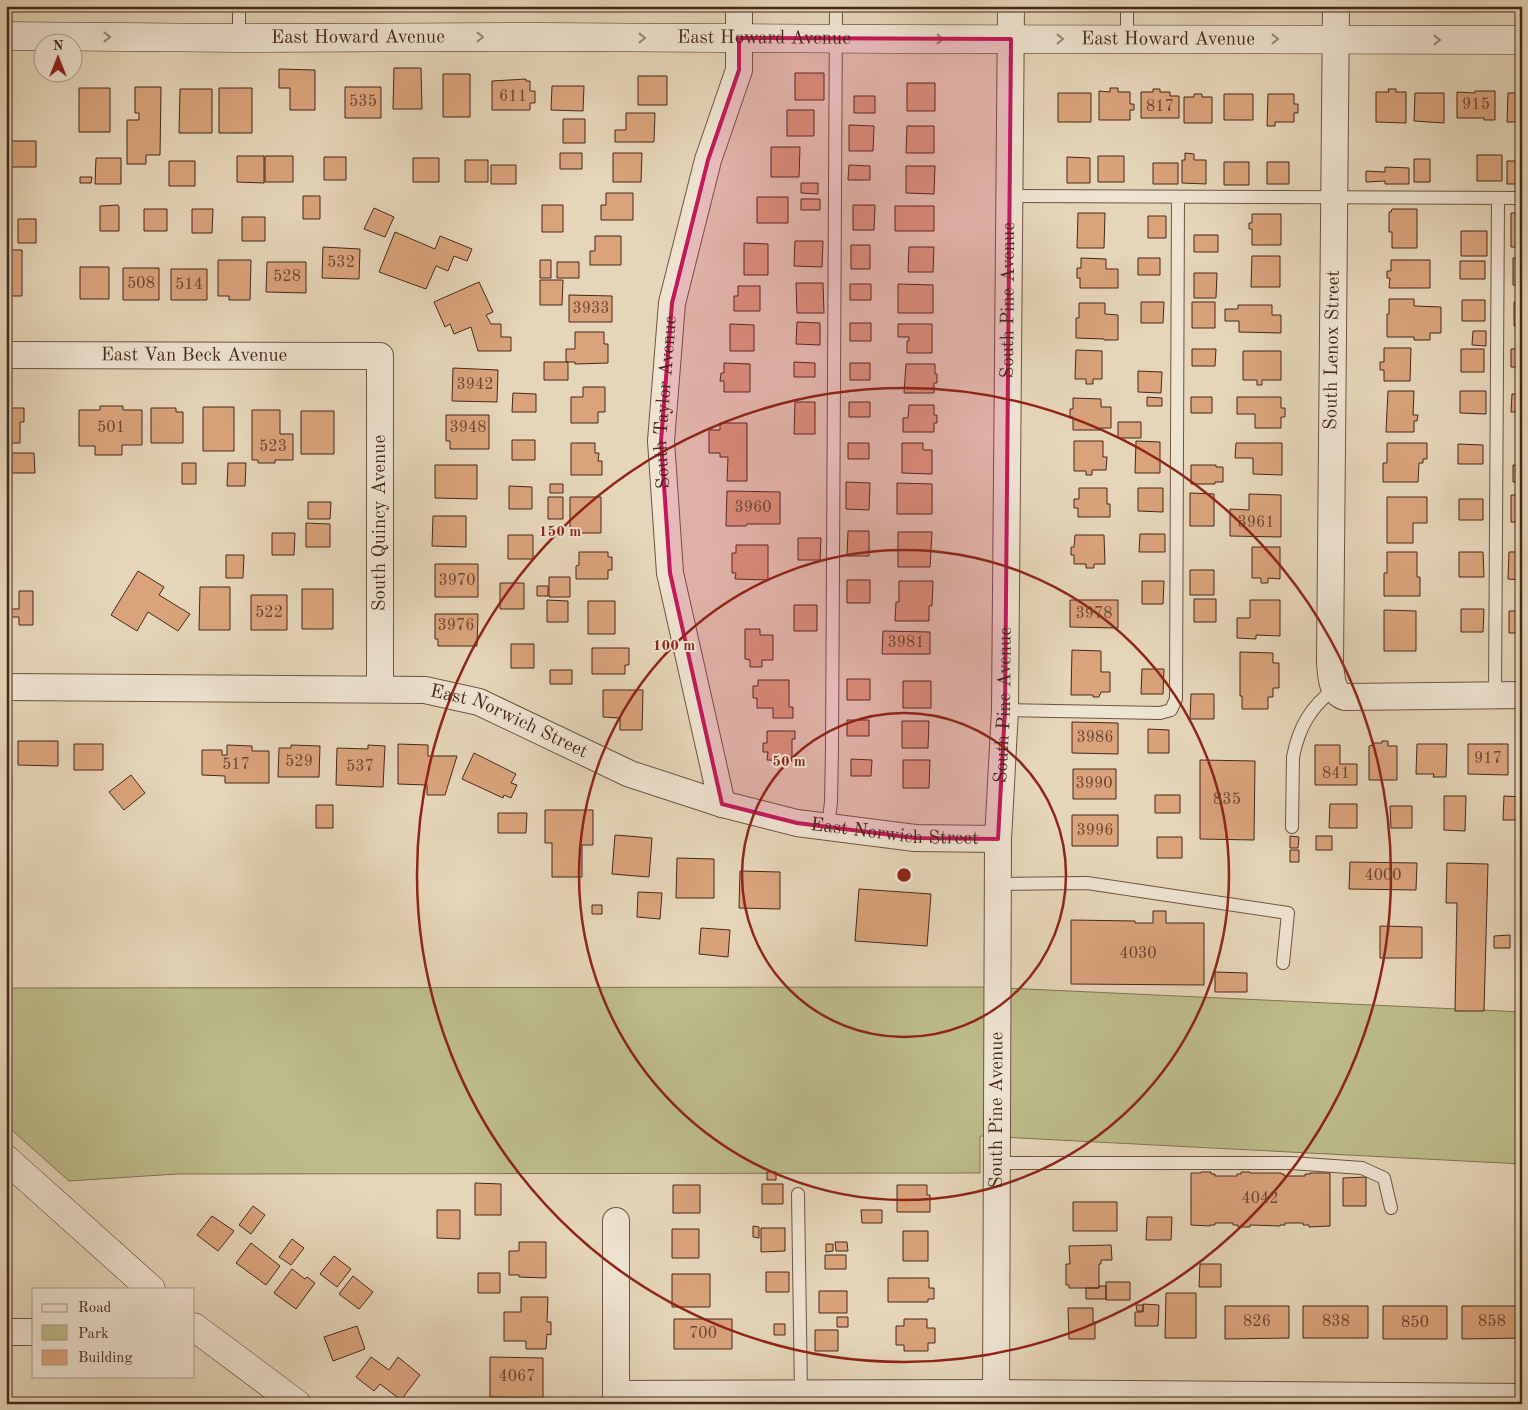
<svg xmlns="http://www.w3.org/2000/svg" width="1528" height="1410" font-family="'Old Standard TT',serif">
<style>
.green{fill:#bdbc8a;stroke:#827252}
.building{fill:#daa37c;stroke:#46271a}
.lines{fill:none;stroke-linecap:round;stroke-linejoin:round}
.lane-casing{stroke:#6e5342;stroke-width:14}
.street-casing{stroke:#6e5342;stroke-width:28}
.secondary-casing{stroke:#46271a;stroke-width:29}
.lane{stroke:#efe4d2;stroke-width:12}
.street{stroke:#efe4d2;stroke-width:26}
.secondary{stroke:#efe4d2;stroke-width:28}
.oneway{stroke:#9a8676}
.marked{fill:#c2185b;fill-opacity:0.2;stroke:#c2185b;stroke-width:4;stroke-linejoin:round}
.ring{fill:none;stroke:#8f2418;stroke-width:2.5}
.labels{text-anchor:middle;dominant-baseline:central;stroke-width:4;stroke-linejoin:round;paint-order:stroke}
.number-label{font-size:16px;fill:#6b4632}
.street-label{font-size:19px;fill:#46271a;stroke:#efe4d2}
.centre{fill:#8f2418;stroke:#efe4d2;stroke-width:2.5}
.ring-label{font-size:15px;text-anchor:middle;font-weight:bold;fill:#8f2418;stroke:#efe4d2;stroke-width:4;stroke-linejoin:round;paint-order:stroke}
</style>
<rect width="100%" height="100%" fill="#e6d6b9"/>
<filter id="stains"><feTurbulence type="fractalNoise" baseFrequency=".004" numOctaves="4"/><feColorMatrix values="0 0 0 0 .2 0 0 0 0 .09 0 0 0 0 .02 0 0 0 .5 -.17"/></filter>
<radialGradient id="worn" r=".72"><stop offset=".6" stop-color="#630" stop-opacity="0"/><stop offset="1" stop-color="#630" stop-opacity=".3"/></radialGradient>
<path class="green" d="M983 987 1522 1012V1164L980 1136V1173L177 1174 69 1181 6 1125V988Z"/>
<path class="building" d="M394 68H421L422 109H393Z
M279 69 315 70V110H290V88H279Z
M795 73H824V100H795Z
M443 74H470V117H443Z
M638 76H667V105H638Z
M526 79V81H530V91H535V103H530V110H492V81Z
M907 83H935V111H907Z
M552 86H584L583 111 551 110Z
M135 87H161L160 155H146V164H127V120H139V113H135Z
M345 87H381V118H345Z
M79 88H110V132H79Z
M219 88H252V133H219Z
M1110 88H1118V92H1130V104H1134V110H1130V120H1099V91L1110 92Z
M180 89H212V133H179Z
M1153 89H1160V92H1170V96H1179V118H1141V92H1153Z
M1388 89H1396V92H1406V123L1376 122V92H1389Z
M1519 90H1522V122H1507L1508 93H1519Z
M1475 91H1495V120H1484V118H1457V92L1475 93Z
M1058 93H1091V122H1058Z
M1415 93H1444V123L1414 121Z
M1194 94H1202V97H1212V123H1184V97H1194Z
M1224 94H1253V120H1224Z
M1268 94H1294V104H1298V113H1294V122H1275V126H1267Z
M854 96H875V113H854Z
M787 110H814V136H787Z
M626 113H655L654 142H615V130H626Z
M563 119H585V143H563Z
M849 125 874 126 873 151H849Z
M907 126H934V153H906Z
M11 141H36V167H11Z
M771 147H800L799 177H771Z
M560 153H582V169H560Z
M613 153H642L641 182H613Z
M1185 153 1194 154V160H1206V184L1182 183V160H1185Z
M1477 155H1502V181H1477Z
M237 156H264V183L237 182Z
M265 156H293V182H265Z
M1098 156H1124V182H1098Z
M324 157H346V180H324Z
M1067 157 1090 158V183H1067Z
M96 158H121V184H95Z
M413 158H439V182H413Z
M1414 159H1430V182H1414Z
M465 160H488V182H465Z
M169 161H195V186H169Z
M1507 161H1522V184H1507Z
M1224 162H1249V185H1224Z
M1267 162H1289V184H1267Z
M1153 163H1178V184H1153Z
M491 165H516V184H491Z
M849 165 870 166V180H848Z
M906 166H935L934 194 906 193Z
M1385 167 1409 168V184H1385V181L1366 182V171L1385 172Z
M80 177H92L91 183H80Z
M801 183H818V194L801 193Z
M606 193H633V220H601V205H606Z
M303 196H320V219H303Z
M757 197H788V223H757Z
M801 199H820V210H801Z
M118 205 119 207V231H100V206Z
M542 205H563V232H542Z
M853 205H875L874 230H853Z
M895 206H934V231H895Z
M374 208 394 217 385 237 364 229Z
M144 209H167V231H144Z
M192 209H213L212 233H192Z
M1392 209H1417V248H1392V232H1389V212H1391Z
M1078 213H1105L1104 248H1077Z
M1511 213H1518V225H1522V247H1511Z
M1252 214H1281V245H1252V229H1249V223H1252Z
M1148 216H1166V238H1148Z
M242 217H265V241H242Z
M18 219H36V243H18Z
M1461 231H1487V256H1461Z
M395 232 435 249 440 236 472 249 467 261 454 256 448 271 436 266 426 289 379 272Z
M1194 235H1218V252H1194Z
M595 236H621V265H590V251H595Z
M795 241H823L822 267 794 266Z
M744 243 768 244V275H744Z
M851 245H870V269H851Z
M323 247 360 249 359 279 322 278Z
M909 247H934L933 272H908Z
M6 250H22V296H6Z
M1252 256H1280V287H1251Z
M1081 258 1106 259V269H1118V288H1080V278H1077V268H1081Z
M1138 258H1160V275H1138Z
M1513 258H1522V286L1513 285Z
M218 260H251L250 300H229V296H218Z
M540 260H551V278H540Z
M1391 260H1430V288H1389L1390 278H1387V271H1391Z
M1460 261H1485V279H1460Z
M267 262H306V293L266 292Z
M557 262H579V278H557Z
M80 267H109V299H80Z
M123 268H159V300H123Z
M171 269H207V300H171Z
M1194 273H1217L1216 298H1194Z
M540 280H563L562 305H540Z
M479 282 493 312 486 315 491 324H501V337H511V351H478L471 327 454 334 450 324 445 327 434 302Z
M796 283H823L824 313H797Z
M850 284H871V300H850Z
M898 284 933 285V313H898Z
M738 286H760V311H734V296H738Z
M569 295 612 296V322H569Z
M1389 299H1414V306L1441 307V333H1430V340H1414V337H1387V314H1389Z
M1462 300H1485V321H1462Z
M1141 302H1164L1163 323H1141Z
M1192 302H1215V328H1192Z
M1514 302 1522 303V326H1514Z
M1079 303H1105V314L1118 315V340H1104V339L1076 338V318H1079Z
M1238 305H1272V315H1281V333L1239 332V321H1225V309H1238Z
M797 322 820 323V345L796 344Z
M850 323H871V341H850Z
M730 324 754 325V351H730Z
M898 324H932V353H907V341H909V337H898Z
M1473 331H1486V346L1472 345Z
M575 332H604V344H608V363L575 364V362H566V349H575Z
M1384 348H1411L1410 381H1384V370H1380V362H1384Z
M1192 349H1216L1215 366H1192Z
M1461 349H1484V372H1461Z
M1511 349H1522V367H1511Z
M1076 350 1102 351V379H1093V384H1086V379H1075Z
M1243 351H1281V380H1262V385H1257V380H1243Z
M544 362H568V380H544Z
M794 362 815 363V377H794Z
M724 363 750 364V392H724V381H720L721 373H724Z
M850 363H870V380H850Z
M906 364H935V374H937V383H934V393H904Z
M453 368 498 370 497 402 452 401Z
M1138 371 1162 372 1161 393 1138 392Z
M583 387H605V412H598V423H571V397H583Z
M1388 391H1414L1413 415H1418L1417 421H1414V432H1386Z
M1460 391H1486V414L1460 413Z
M513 393 536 394V412H512Z
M1512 394H1522V412H1511Z
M1147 397 1162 398V406H1147Z
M1191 397H1212V413H1191Z
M1237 397H1281V408H1285V417H1281V428H1255V414H1237Z
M1073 398 1101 399V407H1111V428H1100V430H1073V417H1070V409H1073Z
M795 402H815V434H794Z
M849 402H870V417H849Z
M909 405H934V415H937V423H934V432H903V418H908Z
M100 406H123V410H142V445H122V455H95V446H79V410H100Z
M203 407H234V451H203Z
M6 408H24V422H20V443H6Z
M151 408H176V412H183V443H151Z
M252 410H280V434H293V460H275V463H258V460H252Z
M301 411H334V454H301Z
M446 415H489V449H450V441H446Z
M1118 422H1141V438H1118Z
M720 423H747V481H727L728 457H720V453H709V430H720Z
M512 440H535V460H512Z
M1074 441H1103V457H1107L1106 470H1092V475H1086V471H1074Z
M1136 441 1160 442V473H1135Z
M571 443H595V453H599L598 461H602V475H571Z
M848 443H869V459H848Z
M902 443H923V450H932V474L902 473Z
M1236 443H1282V475L1253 474V458H1235Z
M1387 443H1427V459H1423V463H1419L1418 482H1383V463H1387Z
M1458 444 1483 445V464H1458Z
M12 453H34L35 473H12Z
M182 463H196V484H182Z
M228 463H246L245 486H227Z
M435 465H477V499L435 498Z
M1191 465H1216V467H1223V482H1215V484H1191Z
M1513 465H1522V482H1513Z
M846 482 870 483 869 510 846 509Z
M897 483 932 484V514H897Z
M550 484H563V493H550Z
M509 486 532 487V509H509Z
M1079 488H1107V504H1110V517H1078V508H1074V499H1079Z
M1138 488H1163V512L1138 511Z
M727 491 780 492V524H747L746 526H726Z
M1190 493 1214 494V526H1190Z
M1249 494 1281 495V537L1230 536V509L1249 510Z
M1511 495H1522V522H1511Z
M548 497H563V519H548Z
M570 497H601V533H570Z
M1387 497H1427V523H1413V543H1387Z
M1459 499H1483V520H1459Z
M308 502H331L330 519H308Z
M433 516H466V547L432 546Z
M306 523 330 524V547H306Z
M848 531H869V556H847Z
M898 532H932L930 567H898Z
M272 533H295L294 555H272Z
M1140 534H1165V552H1139Z
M508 535H533V559H508Z
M1075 535H1104L1105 564H1094V568H1086V564H1074V555H1071V547H1074Z
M798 538H821L820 560H798Z
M736 545H768V580L735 579 736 573H732V553H736Z
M1252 547H1280V579L1268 578V583H1261V578H1252Z
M579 552H608V557H612V570H608V579H576V566L579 565Z
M1387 552H1417V577H1420V596H1384V573H1387Z
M1459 552H1483L1484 577H1459Z
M1509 552H1522V580L1508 579Z
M226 555H244L243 578H226Z
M435 564H478V597H435Z
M1190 570H1214V595H1190Z
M138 571 164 587 159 595 190 614 178 631 148 612 137 631 111 615Z
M549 577H570V597H549Z
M847 580H870V603H847Z
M899 581H933L932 606H929V621H895L896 602H899Z
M1142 581H1164L1163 604H1142Z
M500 583H524V609H500Z
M537 586H548V596H537Z
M200 587H230V630H199Z
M302 589H333V629H302Z
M6 590H9V609H19V591H33V625H19V617H10V626H6Z
M251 595H287V630H251Z
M1194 599H1216V622H1194Z
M547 600 568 601V622H547Z
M1070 600H1118V628L1070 627Z
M1250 600H1280V636L1256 635V639L1237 638V618H1250Z
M588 601H615V634H588Z
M794 605H817V631H794Z
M1461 609H1484L1483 632H1461Z
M1384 610 1416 611V651H1384Z
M1509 611H1522V633H1509Z
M435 614H478L477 646H438V639H435Z
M745 629H760V635H773V660H762V667H750V660L745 659Z
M883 631 930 632V654H882Z
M511 644H534V668H511Z
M592 648H629V665H625V674H592Z
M1072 650 1101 651V672H1110V692H1101L1099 697H1093V695H1071Z
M1240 652 1273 653V663H1279V688H1273V697H1268V709H1242V696H1240Z
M1142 669H1164L1163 694H1141Z
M550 670H572V684H550Z
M847 679H870V700H847Z
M758 680H789V707H793V718H773V708H757V698H753V686H758Z
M903 681H931V708H903Z
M603 690H643L642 730H620V718L603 717Z
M1191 694H1214V719H1190Z
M847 720H869V736H847Z
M902 721H929L928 748H902Z
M1072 722 1118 723V754L1072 753Z
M1148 729 1169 730V753H1148Z
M767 731H795V739H792V761L767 760 768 752H763V743H767Z
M18 741H58V766L18 765Z
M1382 741H1388V746H1397V780H1369V746L1373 745V743H1382Z
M74 744H103V770H74Z
M398 744 428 745V756H457L445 795H427V785L398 784Z
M1417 744H1447L1446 777H1433L1434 774H1416Z
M1468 744H1508V775L1468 774Z
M227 745 252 746V751H269V783H225V776L202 775V750H222V755H227Z
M291 745 320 746 319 777H278L279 748H291Z
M368 745 385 746 383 787 336 785 337 748 368 749Z
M1315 745H1340V764H1357V785H1315Z
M474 753 516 774 511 783 517 785 511 798 504 795 503 798 462 779Z
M851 759 872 760 871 776H851Z
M903 760H930L929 788H903Z
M1200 760 1255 761 1254 840 1200 839Z
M1073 769H1116V799H1073Z
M6 775H12V799H6Z
M131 775 145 793 124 810 109 792Z
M1155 795H1180V813H1155Z
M1444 796H1466L1465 831 1444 830Z
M1504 796 1522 797 1521 820H1503Z
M1330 804H1357V828H1329Z
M316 805H333V828H316Z
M1390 806H1412V828H1391Z
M545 810H593V845H582V877H552V843H545Z
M498 813H527L526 833H498Z
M1072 815H1118V846H1072Z
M615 835 652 838 649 877 612 874Z
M1290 836 1299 837 1298 848H1290Z
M1316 836H1332V850H1316Z
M1157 837H1182V858H1157Z
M1290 850H1299V862H1290Z
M677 858 714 859V898H676Z
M1350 862 1417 863 1416 890 1349 889Z
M1447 863 1488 864 1484 1011H1455L1457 903H1446Z
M740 871 780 872V909L739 908Z
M859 889 931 894 927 946 855 941Z
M638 892 662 893 660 919 637 917Z
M592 905H602V914H592Z
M1153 911H1166V923H1204V985L1071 984V920L1135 921V923H1153Z
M1380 926 1422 927V958H1380Z
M701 928 730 930 728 957 699 954Z
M1510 935V948H1494V936Z
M1215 972 1247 973V992H1215Z
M767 1172H776V1180H767Z
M1201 1172H1211V1174H1215V1176H1237V1174H1241V1172H1250V1173H1281V1174H1284V1176H1305V1174H1310V1173H1330V1226L1309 1227V1225H1303V1223H1285V1225H1280V1226L1250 1225V1227H1238V1225H1233V1223H1215V1225H1210V1226L1191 1225V1173H1201Z
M1366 1177V1206H1343V1178Z
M475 1183 501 1184V1215H475Z
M762 1184H783V1204H762Z
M673 1185H700V1213H673Z
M897 1185H927V1195H930V1212H897Z
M1073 1202H1117V1231H1073Z
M253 1206 265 1215 251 1234 239 1225Z
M437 1210H460V1239L437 1238Z
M861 1210H882V1223H862Z
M212 1216 234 1231 218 1251 197 1235Z
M1147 1217H1172L1171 1240H1146Z
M753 1226 759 1227V1238L753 1237Z
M761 1228H785V1251L761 1252Z
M672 1229H699V1258H672Z
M903 1231H928V1261H903Z
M292 1239 304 1248 291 1265 279 1257Z
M519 1242H546V1278L519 1277V1275H509V1251H519Z
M835 1242H847L848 1251H836Z
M251 1243 280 1266 266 1285 236 1263Z
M826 1244H833V1251L826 1252Z
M1111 1245 1112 1260H1101V1264H1099V1288H1069V1285H1066V1264H1070L1069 1246Z
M825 1255H846V1269H825Z
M334 1256 351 1269 337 1287 320 1274Z
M1200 1264H1221V1287H1199Z
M292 1269 305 1279 307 1277 315 1283 296 1309 274 1293Z
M766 1272H789V1292H766Z
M478 1273H500V1293H478Z
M672 1274H710V1307H672Z
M353 1276 373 1292 359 1309 339 1294Z
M888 1278H929V1288H934V1299H928V1302H888Z
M1106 1282H1130V1300H1106Z
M1099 1286H1106V1299H1086V1288H1099Z
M819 1291H847V1313H819Z
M1166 1293H1196V1338H1165Z
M521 1297H548L547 1322H551V1335L547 1334 546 1349H526V1341H504V1312H521Z
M1143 1304 1159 1305 1158 1326H1135V1312H1143Z
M1136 1305H1143V1311H1137Z
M1225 1306H1289V1338L1225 1339Z
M1303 1306H1368V1338H1303Z
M1383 1306H1447V1339H1383Z
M1462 1306H1522V1338L1462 1339Z
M1068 1308H1093V1322H1095V1339H1069Z
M837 1317H848V1327H837Z
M674 1319H732V1349H674Z
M904 1319H927V1328H935V1343H928V1351H904V1345H896V1326H904Z
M774 1324H785V1335H774Z
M357 1326 365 1349 333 1361 324 1337Z
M815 1330H838V1351H815Z
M371 1357 389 1370 398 1357 420 1375 401 1400 380 1384 374 1391 356 1377Z
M490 1357 543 1358V1398L490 1397Z"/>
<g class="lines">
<g class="lane-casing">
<path id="lane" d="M1127 6V39
M239 38V6
M1010 196 1522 198
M1495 695 1498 199
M1005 710 1160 713 1171 710 1176 699 1178 197
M828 827 831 802 832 750 836 6
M1292 827 1293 757C1299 726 1311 707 1335 688
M998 884 1087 883 1288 913 1283 963
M997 1163H1291L1362 1168 1384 1178 1391 1208
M798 1194 801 1394"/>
</g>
<g class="street-casing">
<g id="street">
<path d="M1336 6 1330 662C1331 675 1331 693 1345 697L1522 695"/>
<path id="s1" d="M6 355 380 356V689"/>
<path id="s2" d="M6 687 425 690 479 702 630 774 722 804 797 823 915 838 998 839"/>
<path id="s3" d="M722 804 670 573 661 441 672 303 708 160 739 70V6"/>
<path d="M616 1221V1394L996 1393 1522 1397"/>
<path d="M6 1332H34"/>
<path id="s4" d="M996 1404 998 839 1005 710 1011 6"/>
</g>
</g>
<g class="secondary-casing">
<g id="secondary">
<path id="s5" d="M6 36 239 38 544 37 891 39 1522 40"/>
<path d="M6 1159 151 1289"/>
<path d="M194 1327 297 1404"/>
</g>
</g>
<use href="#lane" class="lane"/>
<use href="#street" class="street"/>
<use href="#secondary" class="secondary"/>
</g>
<defs><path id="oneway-chevron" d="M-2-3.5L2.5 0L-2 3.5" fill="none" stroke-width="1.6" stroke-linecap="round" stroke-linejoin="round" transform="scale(1.25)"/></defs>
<g class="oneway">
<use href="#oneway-chevron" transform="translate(107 37)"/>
<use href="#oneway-chevron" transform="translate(480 37)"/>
<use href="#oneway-chevron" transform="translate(642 38)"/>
<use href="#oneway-chevron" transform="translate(940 39)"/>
<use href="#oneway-chevron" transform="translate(1060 39)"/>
<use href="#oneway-chevron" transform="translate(1275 39)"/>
<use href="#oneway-chevron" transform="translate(1437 40)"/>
</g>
<path class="marked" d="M739 38 1011 39 1005 710 998 839 915 838 797 823 722 804 670 573 661 441 672 303 708 160 739 70Z"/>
<g class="ring">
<circle cx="904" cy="875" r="162"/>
<circle cx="904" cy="875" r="325"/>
<circle cx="904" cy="875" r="487"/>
</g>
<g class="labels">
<g class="number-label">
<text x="513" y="97">611</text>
<text x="363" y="102">535</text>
<text x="1476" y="105">915</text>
<text x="1160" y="107">817</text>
<text x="341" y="263">532</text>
<text x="287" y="277">528</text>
<text x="141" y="284">508</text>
<text x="189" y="285">514</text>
<text x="591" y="309">3933</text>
<text x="475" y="385">3942</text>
<text x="111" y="428">501</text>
<text x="468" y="428">3948</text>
<text x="273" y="447">523</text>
<text x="753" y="508">3960</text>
<text x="1256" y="523">3961</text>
<text x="457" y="581">3970</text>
<text x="269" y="613">522</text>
<text x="1094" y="614">3978</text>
<text x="456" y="626">3976</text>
<text x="906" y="643">3981</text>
<text x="1095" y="738">3986</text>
<text x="1488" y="759">917</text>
<text x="299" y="762">529</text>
<text x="236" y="765">517</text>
<text x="360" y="767">537</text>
<text x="1336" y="774">841</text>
<text x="1094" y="784">3990</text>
<text x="1227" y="800">835</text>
<text x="1095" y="831">3996</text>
<text x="1383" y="876">4000</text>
<text x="1138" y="954">4030</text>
<text x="1260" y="1199">4042</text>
<text x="1257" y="1322">826</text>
<text x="1336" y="1322">838</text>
<text x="1492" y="1322">858</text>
<text x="1415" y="1323">850</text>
<text x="703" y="1334">700</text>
<text x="517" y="1377">4067</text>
</g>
<g class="street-label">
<text stroke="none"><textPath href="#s5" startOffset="352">East Howard Avenue</textPath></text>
<text stroke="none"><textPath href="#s5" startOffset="758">East Howard Avenue</textPath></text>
<text stroke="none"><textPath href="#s5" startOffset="1162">East Howard Avenue</textPath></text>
<text stroke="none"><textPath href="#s4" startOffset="1104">South Pine Avenue</textPath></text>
<text transform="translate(1333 350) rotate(-89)">South Lenox Street</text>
<text stroke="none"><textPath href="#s1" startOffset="188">East Van Beck Avenue</textPath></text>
<text stroke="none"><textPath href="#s3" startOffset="408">South Taylor Avenue</textPath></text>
<text transform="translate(380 523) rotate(-90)">South Quincy Avenue</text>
<text stroke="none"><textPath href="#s4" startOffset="699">South Pine Avenue</textPath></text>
<text stroke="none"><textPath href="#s2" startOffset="509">East Norwich Street</textPath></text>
<text stroke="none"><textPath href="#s2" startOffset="914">East Norwich Street</textPath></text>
<text stroke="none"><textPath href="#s4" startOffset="294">South Pine Avenue</textPath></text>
</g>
</g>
<circle cx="904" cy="875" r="8" class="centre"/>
<g class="ring-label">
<text x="560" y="536">150 m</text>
<text x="674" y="650">100 m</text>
<text x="789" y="766">50 m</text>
</g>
<rect width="1528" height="1410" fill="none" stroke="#e6d6b9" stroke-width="25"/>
<rect x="8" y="8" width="1513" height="1395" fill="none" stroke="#46271a" stroke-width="2.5"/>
<rect x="12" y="12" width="1503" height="1385" fill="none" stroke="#46271a"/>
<rect x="32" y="1288" width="162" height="90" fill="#efe4d2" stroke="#ab9888"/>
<rect x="42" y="1304" width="25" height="8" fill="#efe4d2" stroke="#ab9888"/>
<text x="78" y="1312" font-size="15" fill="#46271a">Road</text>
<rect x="42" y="1325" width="25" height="15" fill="#bdbc8a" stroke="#ab9888"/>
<text x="78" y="1338" font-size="15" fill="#46271a">Park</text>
<rect x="42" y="1350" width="25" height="15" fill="#daa37c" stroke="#ab9888"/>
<text x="78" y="1362" font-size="15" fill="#46271a">Building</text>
<g transform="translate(58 58)"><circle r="24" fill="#efe4d2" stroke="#ab9888"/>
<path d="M0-4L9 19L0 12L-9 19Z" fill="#8f2418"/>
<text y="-8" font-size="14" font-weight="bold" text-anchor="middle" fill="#46271a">N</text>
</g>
<rect width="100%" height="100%" filter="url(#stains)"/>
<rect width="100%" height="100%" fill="url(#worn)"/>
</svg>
